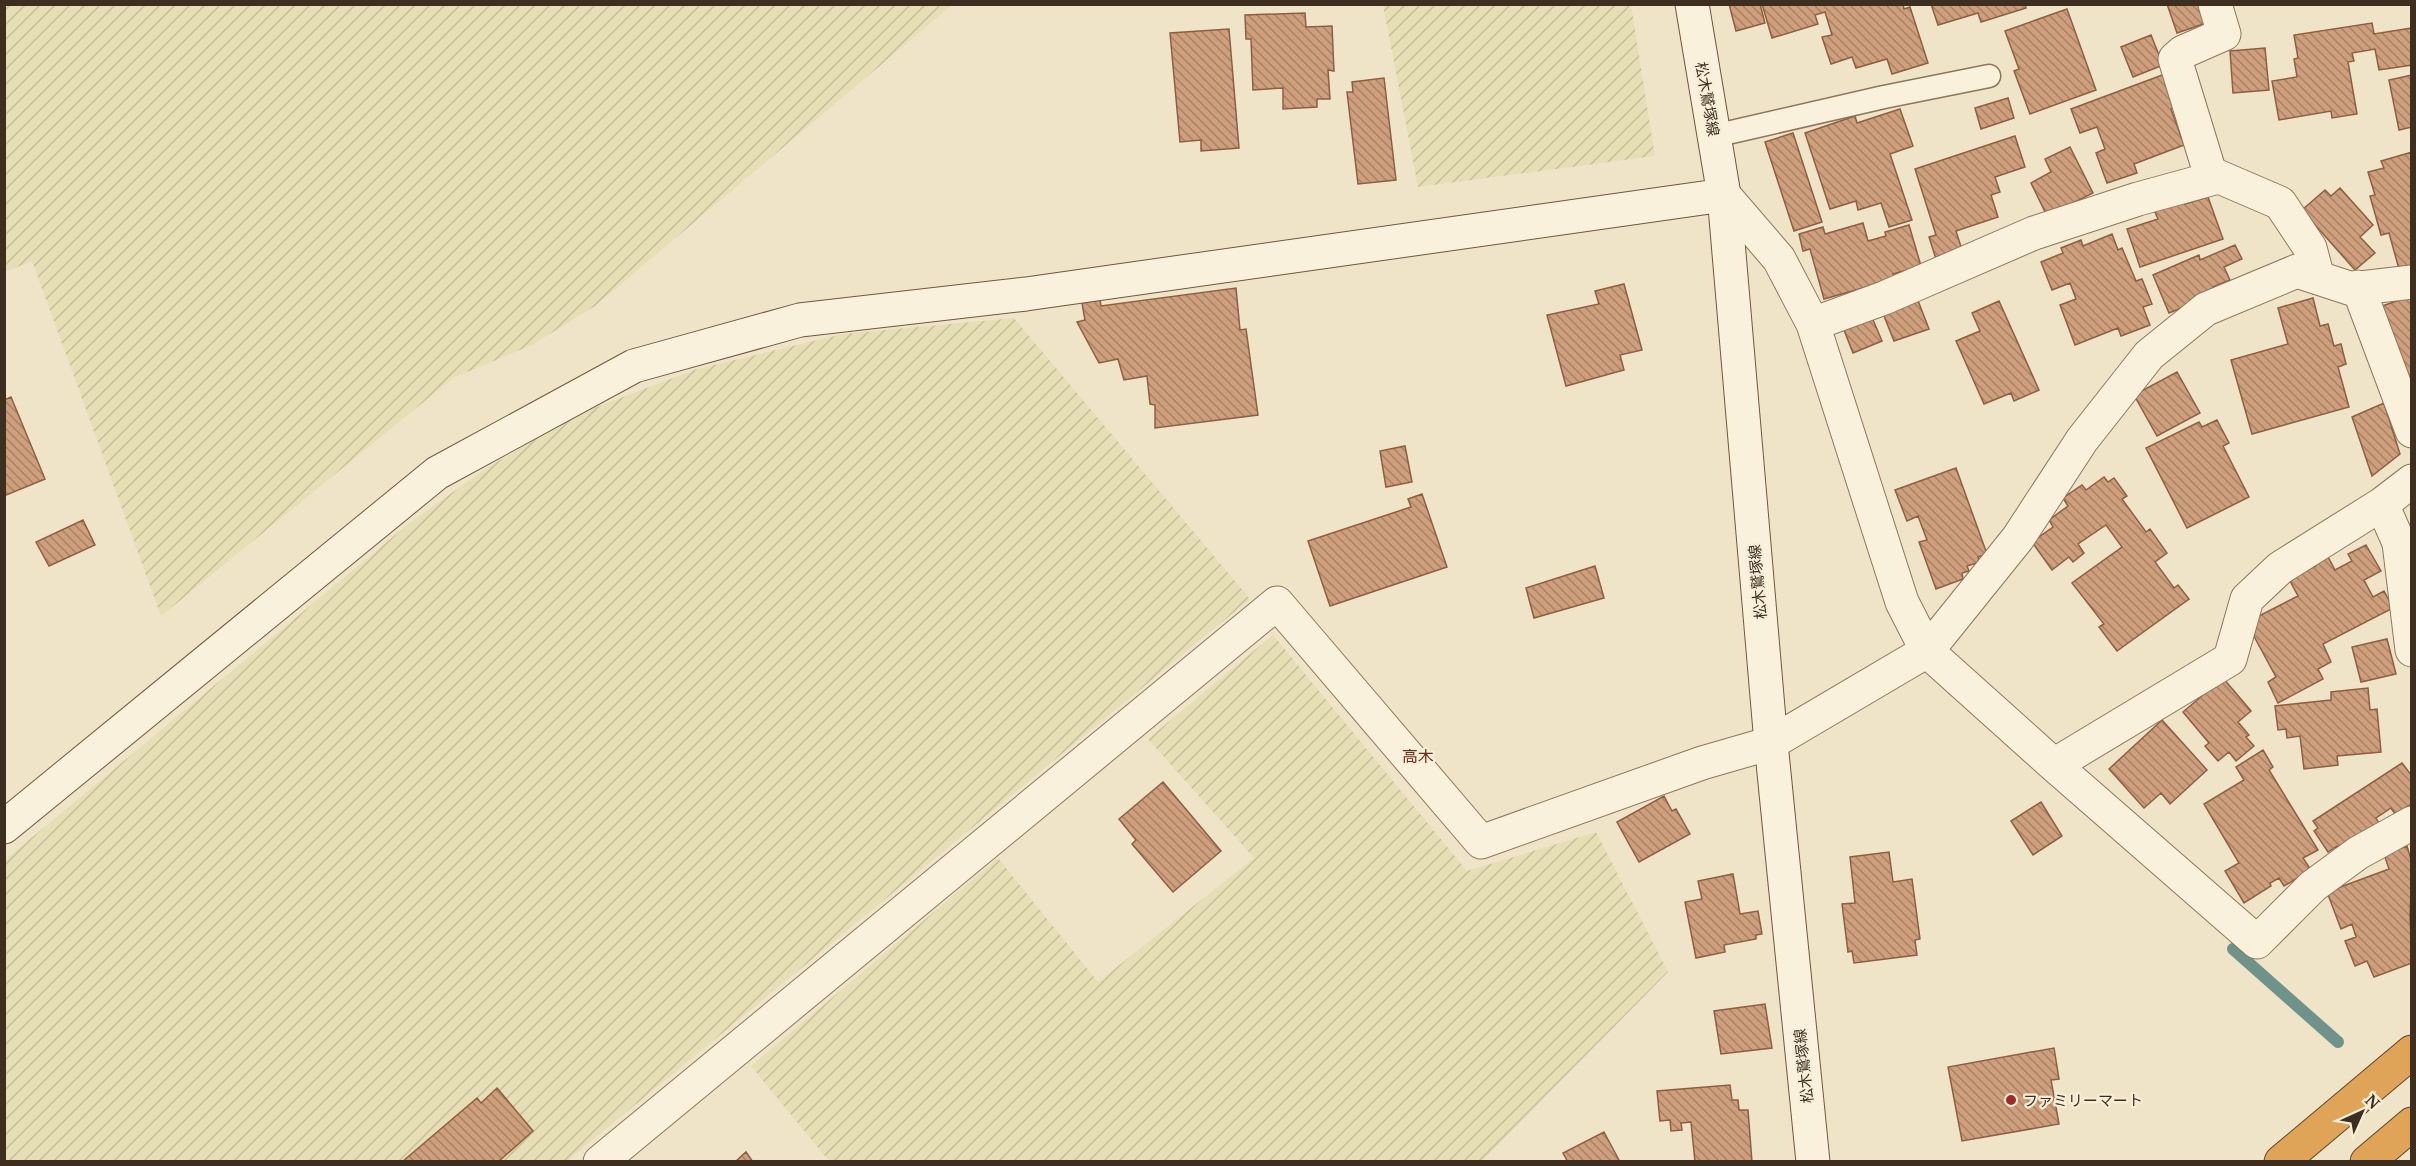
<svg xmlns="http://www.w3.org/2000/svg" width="2416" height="1166" font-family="'Noto Serif','Noto Sans JP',serif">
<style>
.farmland{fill:url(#farmland-furrows)}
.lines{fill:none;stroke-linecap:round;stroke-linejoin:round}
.stream{stroke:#6f938a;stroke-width:12}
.building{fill:url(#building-back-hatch);stroke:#8d5f41;stroke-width:1.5}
.lane-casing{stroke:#8d765c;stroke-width:25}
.street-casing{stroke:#8d765c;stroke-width:35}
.secondary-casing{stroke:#6f573f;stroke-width:35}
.highway-casing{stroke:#5b4430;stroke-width:35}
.lane{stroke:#faf1dc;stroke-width:22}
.street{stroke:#faf1dc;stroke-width:33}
.secondary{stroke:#faf1dc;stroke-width:33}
.highway{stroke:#e0a458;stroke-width:33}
.poi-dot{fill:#9e2a2b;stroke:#f7eed8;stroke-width:2}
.labels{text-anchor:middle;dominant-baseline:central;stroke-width:4.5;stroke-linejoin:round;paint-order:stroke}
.street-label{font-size:15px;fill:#3d2e20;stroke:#f7eed8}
.poi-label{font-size:15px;fill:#3d2e20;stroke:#f7eed8;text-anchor:start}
.neighbourhood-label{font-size:16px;fill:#6b2e1e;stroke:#f7eed8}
</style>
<defs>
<pattern id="farmland-furrows" width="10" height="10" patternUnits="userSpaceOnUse" patternTransform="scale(1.5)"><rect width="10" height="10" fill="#e6deb5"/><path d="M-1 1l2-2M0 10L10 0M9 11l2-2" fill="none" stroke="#c6bf9b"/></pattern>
<pattern id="building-back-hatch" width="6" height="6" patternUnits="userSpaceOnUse" patternTransform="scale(1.5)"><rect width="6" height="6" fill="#cf9f7d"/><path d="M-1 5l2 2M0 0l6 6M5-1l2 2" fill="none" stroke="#a98266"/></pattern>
</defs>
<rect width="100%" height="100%" fill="#f0e4c8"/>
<path class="farmland" d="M5 4H952V5L595 306 532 345 453 378 161 616 32 261 5 272Z
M1383 5H1631L1655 156 1418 187Z
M1014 318 1250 599 567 1161 5 1162V860L407 525 485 469 575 415 697 369 843 334Z
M1273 635 1467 871 1596 832 1668 972 1482 1161H829L751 1066 998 858 1098 982 1254 858 1148 739Z"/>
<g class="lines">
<path class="stream" d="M2233 949 2338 1042"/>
</g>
<path class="building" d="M1729 4H1760L1765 23 1736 31Z
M1762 4H1903L1904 9 1910 7 1928 63 1892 74 1887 59 1856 68 1852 57 1831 64 1822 37 1832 35 1825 12 1815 15 1818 24 1772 38Z
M1931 4H2025L2026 8 1981 22 1978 13 1938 25Z
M2167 4H2207L2212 21 2177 33Z
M2067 9 2096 90 2030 114 2014 71 2019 69 2005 31Z
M1305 13 1306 27 1332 26 1334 71 1328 70 1330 99H1317V107L1283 109V88L1253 90 1251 39H1246L1245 15Z
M2372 23 2374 34 2412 28V65L2379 70 2375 49 2352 53 2354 61 2348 62 2357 114 2332 118 2331 111 2279 120 2272 81 2297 77 2294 59 2298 58 2294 35Z
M1229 29 1239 148 1201 151V140L1180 142 1170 33Z
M2151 35 2163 65 2133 77 2121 47Z
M2265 48 2269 90 2233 93 2230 51Z
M2165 74 2177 106 2171 109 2184 145 2134 164 2137 173 2107 183 2096 153 2105 149 2097 127 2080 133 2071 109Z
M2412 75V127L2399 130 2389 80Z
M1384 78 1396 180 1358 184 1347 92H1353L1352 82Z
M2008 98 2014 118 1981 129 1975 108Z
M1900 109 1913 146 1890 154 1912 220 1889 227 1881 203 1858 210 1856 201 1830 209 1805 133 1855 116 1857 123Z
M1793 133 1822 222 1794 231 1765 142Z
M2015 136 2025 167 1995 177 2000 192 1991 195 1998 217 1956 231 1962 250 1936 259 1929 237 1936 235 1915 169Z
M2070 147 2093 193 2047 216 2031 183 2051 172 2045 159Z
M2412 152V265L2399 269 2389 233 2381 235 2370 196 2375 195 2368 172 2384 168 2381 161Z
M2340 188 2373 225 2360 237 2375 253 2355 270 2302 210 2325 190 2331 196Z
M2208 197 2223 239 2140 267 2127 229 2158 219 2154 210 2184 200 2185 204Z
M1863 223 1868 241 1886 236 1885 232 1909 225 1921 266 1893 274 1895 279 1824 299 1810 249 1803 251 1799 234 1823 227 1825 234Z
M2112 234 2118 250 2122 248 2136 281 2142 279 2152 304 2143 307 2150 325 2121 336 2118 328 2075 345 2060 305 2076 299 2070 283 2052 290 2041 262 2063 253 2061 248 2081 240 2083 246Z
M2235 245 2242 259 2224 267 2230 280 2213 287 2216 294 2169 313 2153 275 2199 255 2200 260Z
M1624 284 1642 350 1620 355 1624 370 1566 386 1547 315 1599 304 1595 291Z
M1236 288 1240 330 1246 329 1258 415 1155 428V405L1150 404 1147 376 1124 380 1118 359 1099 363 1077 322 1085 320 1082 303 1100 300 1101 306Z
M2412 296V374L2403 376 2379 307Z
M1917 298 1929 329 1894 341 1882 311Z
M2313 298 2320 326 2328 324 2334 346 2341 344 2346 364 2338 367 2349 407 2252 434 2231 360 2288 344 2278 308Z
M1999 301 2039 390 2014 401 2011 393 1984 404 1956 341 1980 331 1972 313Z
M1871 315 1882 341 1853 353 1844 330Z
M2177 372 2200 413 2157 436 2134 395Z
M11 397 45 479 4 496V400Z
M2384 403 2400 454 2372 476 2352 417Z
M2217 420 2229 443 2223 446 2249 497 2187 528 2146 448 2199 422 2202 427Z
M1405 446 1412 482 1386 487 1380 451Z
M1956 468 1987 554 1978 557 1980 562 1967 566 1969 571 1962 573 1963 579 1936 589 1919 542 1927 540 1918 516 1907 521 1895 490Z
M2104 477 2108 482 2114 478 2127 496 2122 499 2146 532 2150 529 2167 553 2155 562 2174 588 2178 585 2189 599 2117 651 2099 627 2104 624 2072 583 2122 547 2106 525 2078 544 2084 553 2073 562 2069 557 2052 570 2032 542 2053 527 2049 520 2068 506 2063 498 2082 485 2086 490Z
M1422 494 1447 567 1330 606 1308 541 1411 507 1408 499Z
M83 520 95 545 49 566 36 542Z
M2366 545 2381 571 2364 580 2373 597 2384 591 2393 608 2323 644 2331 662 2318 669 2323 679 2278 703 2268 682 2276 677 2250 629 2253 619 2298 596 2289 579 2316 566 2312 560 2326 553 2335 570 2352 561 2348 554Z
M1595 566 1604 598 1534 618 1526 588Z
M2387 639 2396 674 2361 682 2352 647Z
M2223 678 2251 711 2238 722 2249 735 2246 737 2254 746 2236 761 2229 752 2218 761 2205 746 2209 743 2183 712Z
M2368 688 2370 710 2377 709 2381 752 2337 756 2338 765 2304 769 2300 736 2287 738 2286 729 2278 730 2275 706 2331 700V692Z
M2162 720 2207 770 2170 804 2161 793 2144 808 2109 769Z
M2263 750 2273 767 2269 770 2318 850 2303 858 2311 870 2284 886 2279 878 2270 883 2271 886 2244 903 2225 871 2239 863 2204 804 2244 780 2236 767Z
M2402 763 2412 776V804L2395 814 2391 808 2376 818 2380 825 2340 851 2337 846 2328 852 2314 831 2318 828 2313 821Z
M1163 782 1221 851 1173 892 1132 844 1136 840 1119 819Z
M1664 796 1672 811 1676 809 1690 834 1639 862 1617 822Z
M2041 802 2062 836 2033 855 2011 821Z
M2407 846 2412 863 2410 916 2412 963 2374 977 2367 961 2355 966 2345 941 2356 937 2352 924 2341 929 2327 892 2389 869 2384 854Z
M1889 852 1893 882 1912 879 1920 939 1915 940 1917 955 1854 963 1852 951 1848 952 1842 904 1855 903 1850 857Z
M1733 874 1740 914 1758 911 1762 934 1756 935V939L1724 945 1725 952 1696 958 1685 902 1702 899 1698 881Z
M1765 1004 1772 1048 1721 1054 1714 1011Z
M2054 1048 2059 1079 2051 1080 2059 1124 1962 1141 1948 1067Z
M1730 1085 1732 1100H1738L1739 1110H1748L1752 1162H1695L1691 1122 1681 1123 1682 1130 1671 1131 1670 1120 1660 1121 1657 1091Z
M497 1088 533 1131 498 1162H402L477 1098 481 1103Z
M1604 1132 1620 1162H1568L1563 1153Z
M746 1152 753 1162H735Z"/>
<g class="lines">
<g class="lane-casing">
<path id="lane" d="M1714 136 1884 97 1989 76"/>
</g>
<g class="street-casing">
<path id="street" d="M2215 4 2224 34 2183 52 2175 59 2210 173 2280 203 2310 248 2318 278
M1724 195 1779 259 1813 324 1902 602 1927 651 2054 765 2257 942 2313 886 2358 853 2412 823
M2358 287 2412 431
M1813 324 1884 298 2034 233 2138 199 2218 177
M2412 481 2382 504 2399 543 2412 650
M2054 765 2230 659 2247 599 2280 568 2382 504
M600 1162 1277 603 1481 842 1702 763 1771 743 1927 651 2018 538 2082 440 2149 355 2206 309 2297 271 2352 289 2412 282"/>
</g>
<g class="secondary-casing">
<path id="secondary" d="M1692 4 1724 195 1771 743 1813 1162
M4 827 437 473 634 366 800 320 1026 294 1724 195"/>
</g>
<g class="highway-casing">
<path id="highway" d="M2281 1162 2412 1052
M2367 1162 2412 1124"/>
</g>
<use href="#lane" class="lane"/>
<use href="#street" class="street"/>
<use href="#secondary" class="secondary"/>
<use href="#highway" class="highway"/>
</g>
<circle class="poi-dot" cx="2011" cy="1100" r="6"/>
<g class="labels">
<g class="street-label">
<text transform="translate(1708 99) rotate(80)">松木鷲塚線</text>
<text transform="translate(1757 582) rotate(-95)">松木鷲塚線</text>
<text transform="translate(1803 1066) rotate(-96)">松木鷲塚線</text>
</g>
<g class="poi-label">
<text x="2023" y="1100">ファミリーマート</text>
</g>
<g class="neighbourhood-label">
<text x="1418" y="756">高木</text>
</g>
</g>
<rect width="2416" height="1166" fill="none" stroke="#3d2e20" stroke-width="12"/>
<g transform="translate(2362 1112) rotate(45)" stroke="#f7eed8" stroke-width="4.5" paint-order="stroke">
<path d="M0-4.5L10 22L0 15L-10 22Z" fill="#3d2e20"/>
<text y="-9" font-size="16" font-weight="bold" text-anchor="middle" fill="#3d2e20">N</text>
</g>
</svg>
